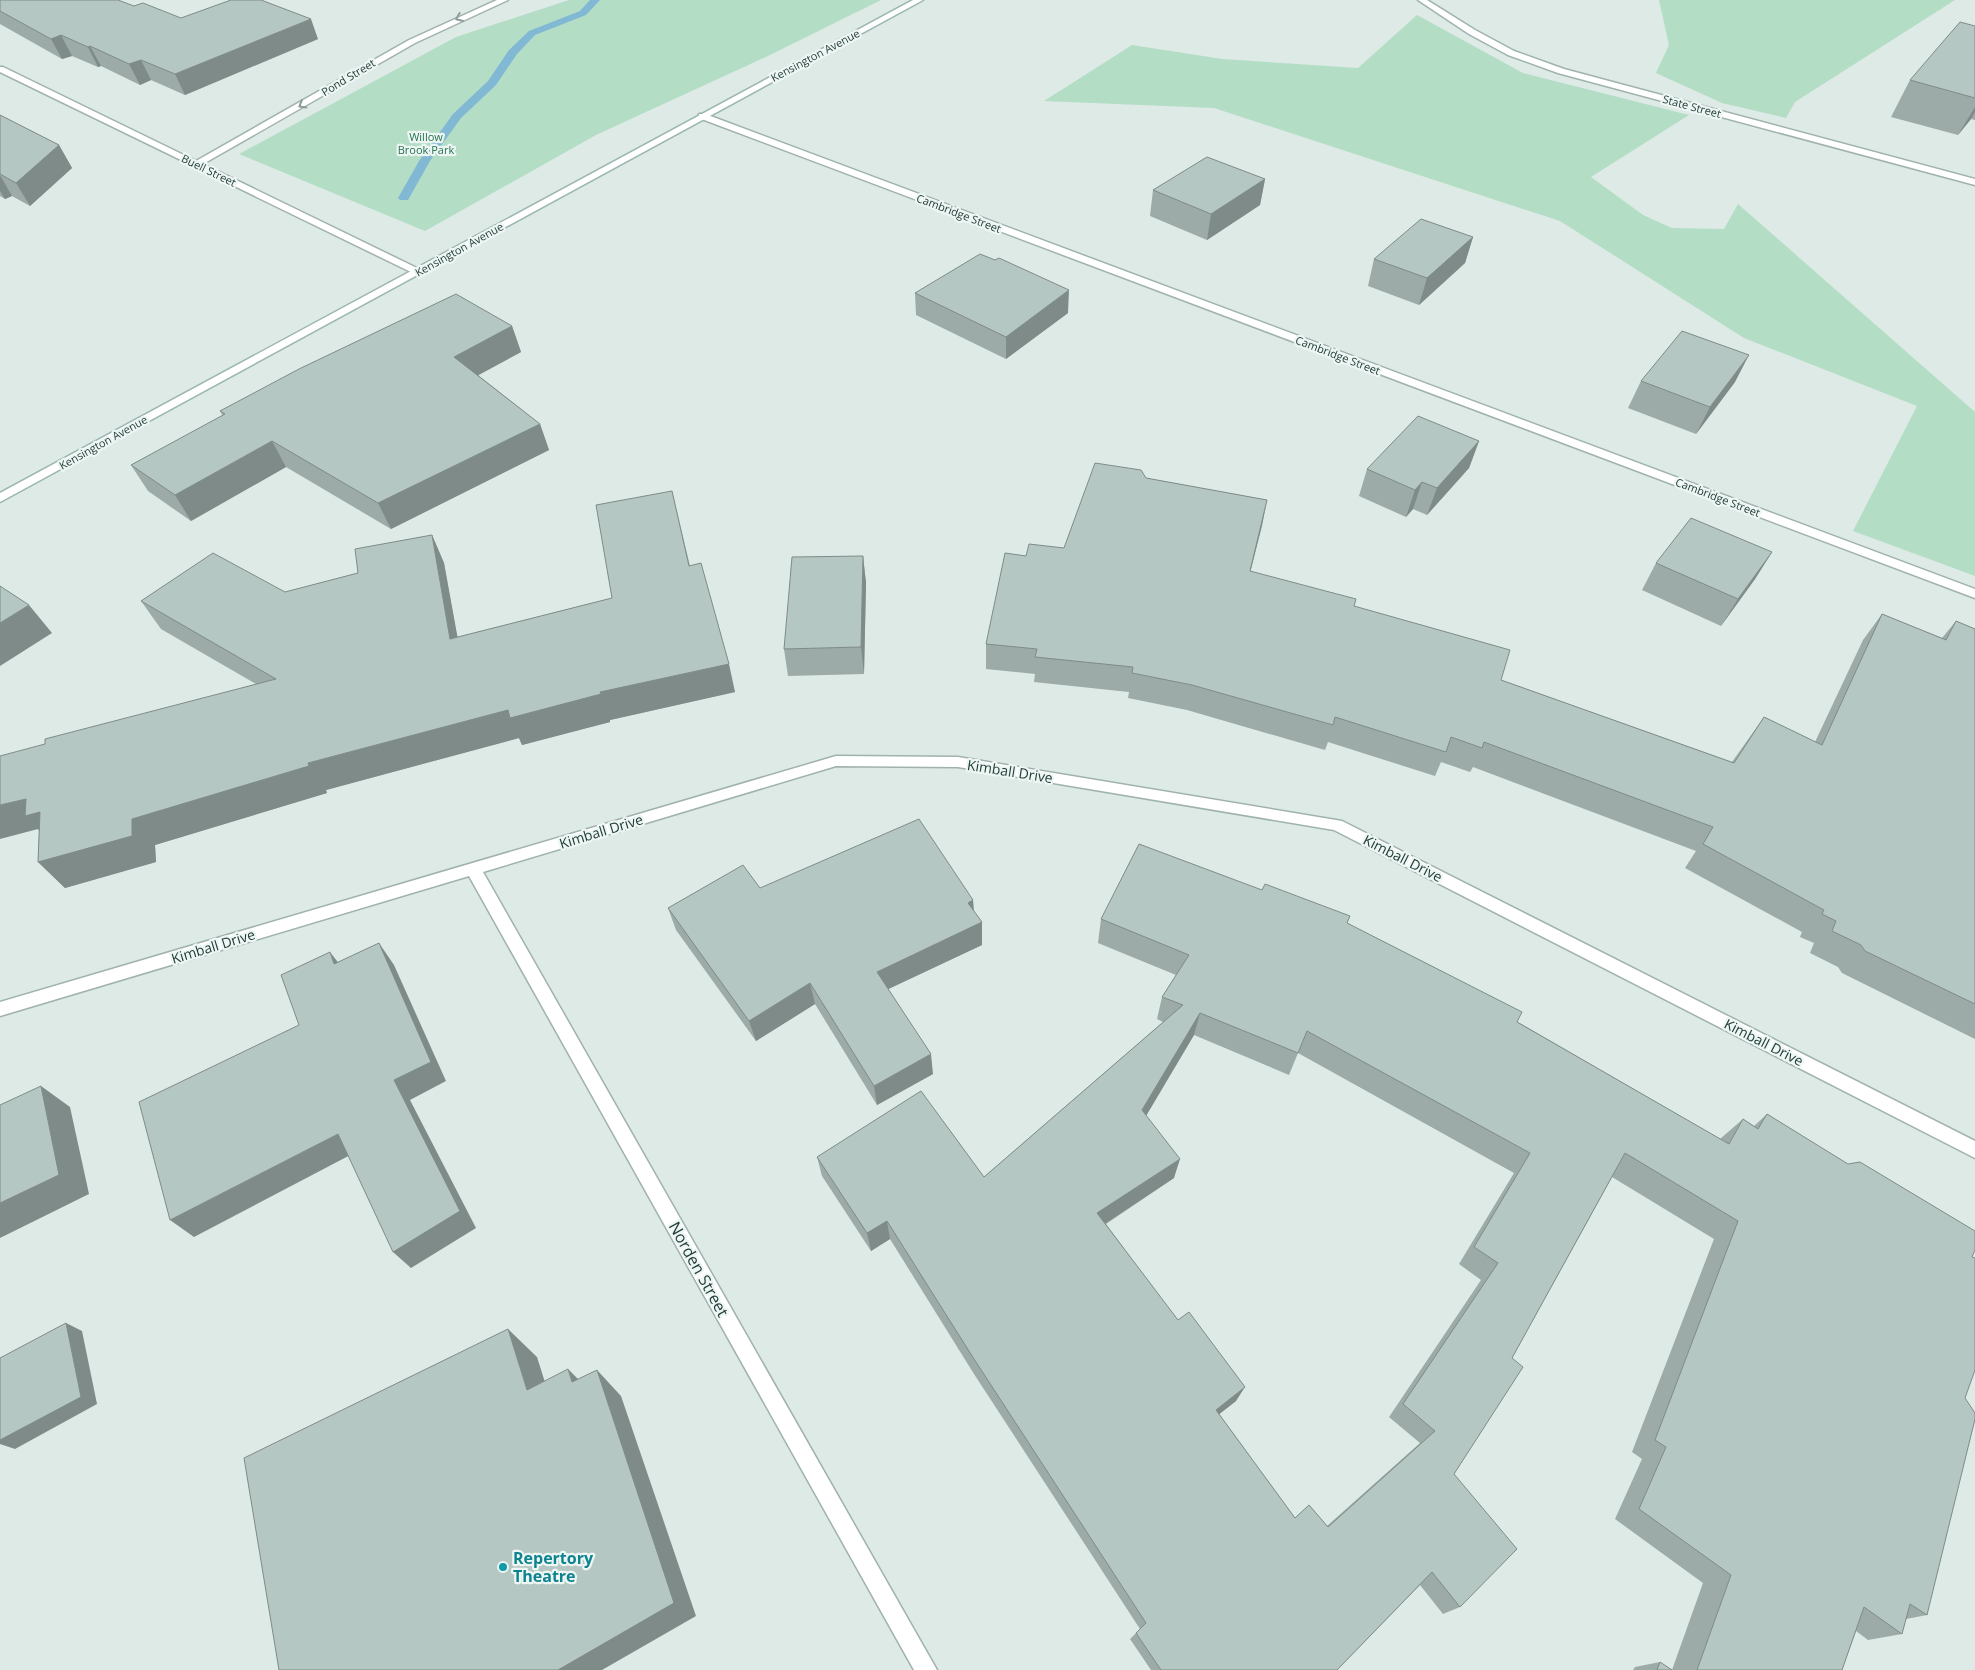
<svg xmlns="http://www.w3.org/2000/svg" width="1975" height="1670" font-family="'Open Sans',sans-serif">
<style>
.green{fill:#b4ddc6}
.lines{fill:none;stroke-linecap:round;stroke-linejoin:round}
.stream{fill:#81b8d3;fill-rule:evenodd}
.street-casing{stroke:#a0b2ae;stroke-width:3}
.secondary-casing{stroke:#9bb6b1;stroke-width:3}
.street{fill:#fff;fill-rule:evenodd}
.secondary{fill:#fff;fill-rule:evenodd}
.wall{fill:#9caba8;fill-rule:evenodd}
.shaded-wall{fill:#7f8b88}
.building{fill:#b5c7c3;stroke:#7f8b88;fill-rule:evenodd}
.oneway{stroke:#8e9c9b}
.culture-dot{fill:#0f9aa8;stroke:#edf6f3;stroke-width:2}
.labels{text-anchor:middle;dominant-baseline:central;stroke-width:4.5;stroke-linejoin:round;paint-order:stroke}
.far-street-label{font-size:11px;fill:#1e3a37;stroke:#edf6f3}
.far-park-label{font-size:11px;fill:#267251;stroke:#edf6f3}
.street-label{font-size:14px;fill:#1e3a37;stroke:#edf6f3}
.near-street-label{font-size:16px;fill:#1e3a37;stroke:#edf6f3}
.near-culture-label{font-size:16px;font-weight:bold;fill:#0d838f;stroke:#edf6f3;text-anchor:start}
</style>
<rect width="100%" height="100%" fill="#ddeae6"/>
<path class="green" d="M569 0H881L768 56 596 135 425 231 239 154 456 37Z
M1659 0H1955L1795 102 1786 118 1722 103 1656 73 1669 45Z
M1417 15 1523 73 1689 115 1591 177 1643 215 1672 228 1724 229 1738 204 1975 412V576L1853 531 1917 406 1744 338 1560 221 1214 108 1044 101 1132 45 1222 59 1358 68Z"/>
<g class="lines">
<path class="stream" d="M590 0H600L586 15 535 35 517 54 496 85 461 118 430 161 408 200H400L398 198 419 161 453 114 488 81 509 50 529 31 580 11Z"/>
<g class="street-casing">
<path id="street" d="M497 0H508L415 43 203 164 421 270 422 272 417 275 0 72V67H3L196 161 409 40Z
M1418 0H1427L1475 30 1514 51 1564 69 1975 179V185L1558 73 1508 55 1469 34Z
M699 114H705L1975 589V598L699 118Z
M836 756 958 757 1342 821 1975 1141V1158L1334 830 958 767 836 766 483 872 937 1670H914L469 876 0 1016V1002Z"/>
</g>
<g class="secondary-casing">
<path id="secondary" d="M913 0H923L0 502V493Z"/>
</g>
<use href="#street" class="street"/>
<use href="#secondary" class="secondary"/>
</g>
<path class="wall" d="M0 0 134 6 181 18 318 39 185 95 151 80 140 85 101 66 98 67 72 56 62 59 0 24Z
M1975 26V120L1971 119 1958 135 1891 117 1910 80Z
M0 115 59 145 72 168 30 206 12 196 5 199 0 196Z
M1265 179 1260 205 1207 240 1150 216 1153 190Z
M1473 237 1465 263 1419 305 1368 286 1374 259Z
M995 260 1068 313 1006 359 916 315 915 293Z
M512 326 521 352 478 375 540 424 549 450 391 529 286 467 191 521 148 491 131 465 223 416 220 411Z
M1641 381 1735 382 1696 434 1628 408Z
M1479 441 1469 468 1427 515 1413 509 1406 517 1359 496 1367 469Z
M1146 478 1267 500 1250 571 1354 606 1501 680 1732 762 1764 717 1815 742 1863 640 1882 614 1942 638 1956 621 1975 629V1039L1842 973 1838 967 1810 953 1814 943 1800 937 1802 932 1685 868 1696 851 1473 767 1470 772 1441 762 1435 776 1328 742 1325 750 1187 710 1128 698 1129 692 1034 682 1035 674 986 669V644L1026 556 1064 548Z
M672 491 690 566 735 692 610 720V722L522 745 519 738 326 790 327 793 155 845 156 862 65 888 38 862 39 831 38 829 45 744 256 684 161 629 141 601 285 592 358 573 432 535 444 563 457 637 612 598Z
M1772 552 1755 579 1721 626 1642 590 1656 563Z
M863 556 866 583 864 674 788 676 784 649Z
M760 888 973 900 974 910 982 945 888 989 933 1074 877 1105 815 1004 756 1041 676 930 668 908Z
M1101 919 1347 923 1720 1139 1743 1119 1754 1126 1767 1114 1972 1257 1965 1398 1927 1615 1906 1619 1902 1634 1868 1640 1856 1631 1842 1670H1633L1635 1667 1660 1662 1672 1670 1703 1583 1615 1519 1642 1459 1632 1452 1714 1239 1612 1177 1512 1358 1454 1474 1460 1607 1443 1614 1420 1585 1337 1670H1151L1130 1639 1140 1629 974 1374 890 1239 871 1251 822 1176 817 1157 984 1177 1163 1022 1157 1019 1162 997 1176 975 1098 943ZM1194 1035 1289 1075 1298 1053 1514 1173 1459 1264 1481 1280 1389 1417 1420 1443 1327 1526 1309 1505 1295 1518 1219 1414 1236 1401 1106 1224 1174 1178 1146 1116Z"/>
<path class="shaded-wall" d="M311 19 318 39 185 95 175 74Z
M61 35 72 56 62 59 51 39Z
M90 46 101 66 98 67 88 47Z
M141 60 151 80 140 85 129 64Z
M1975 107V112L1971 119 1958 135Z
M59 145 72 168 30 206 16 183Z
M0 175 12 196 5 199 0 191Z
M1265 179 1260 205 1207 240 1211 214Z
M1473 237 1465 263 1419 305 1427 278Z
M1069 290 1068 313 1006 359V337Z
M512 326 521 352 464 383 454 357Z
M1749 355 1735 382 1696 434 1710 407Z
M540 424 549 450 391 529 378 503Z
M272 441 286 467 191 521 175 495Z
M1479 441 1469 468 1427 515 1437 488Z
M1422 482 1413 509 1406 517 1415 490Z
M1267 500 1262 526 1244 597 1250 571Z
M432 535 444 563 463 667 450 639Z
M1772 552 1755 579 1721 626 1738 599Z
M863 556 866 583 864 674 861 647Z
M29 605 52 633 0 666V623Z
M729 664 735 692 610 720V722L522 745 519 738 326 790 327 793 155 845 156 862 65 888 38 862 132 819 308 763 508 710 600 692Z
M26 799 40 812 51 843 38 829 0 839V805Z
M973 900 974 923 968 903Z
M982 922V945L880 993 877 972Z
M379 943 394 965 446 1081 410 1100 476 1228 411 1268 393 1252 394 1080Z
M330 952 347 974 334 964Z
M810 983 815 1004 756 1041 749 1021Z
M1200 1013 1194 1035 1137 1131 1142 1110Z
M931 1054 933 1074 877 1105 874 1086Z
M41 1086 70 1107 89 1194 0 1238V1203Z
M338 1134 356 1152 194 1237 170 1220Z
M1180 1159 1174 1178 1094 1231 1097 1213Z
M887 1221 890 1239 871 1251 867 1233Z
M66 1323 82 1331 97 1404 15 1449 0 1444V1440Z
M508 1329 537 1357 555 1414 527 1390Z
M568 1369 594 1395 572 1382Z
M597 1370 621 1396 696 1616 602 1670H558Z
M1245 1387 1236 1401 1208 1423 1216 1410Z"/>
<path class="building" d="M0 0H118L134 6 143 3 181 18 231 0H261L311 19 175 74 141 60 129 64 90 46 88 47 61 35 51 39 0 11Z
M1960 22 1975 26V98L1910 80Z
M0 115 59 145 16 183 0 174Z
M1207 157 1265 179 1211 214 1153 190Z
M1421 219 1473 237 1427 278 1374 259Z
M980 254 995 260 999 258 1069 290 1006 337 915 293Z
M456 294 512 326 454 357 540 424 378 503 272 441 175 495 131 465 225 414 220 411 299 369Z
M1682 331 1749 355 1710 407 1641 381Z
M1418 416 1479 441 1437 488 1422 482 1415 490 1367 469Z
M1095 463 1141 470 1146 478 1267 500 1250 571 1356 599 1354 606 1510 650 1501 680 1734 763 1764 717 1822 745 1882 614 1946 640 1956 621 1975 629V1004L1865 951 1861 945 1832 931 1836 921 1822 914 1824 910 1703 844 1713 827 1484 742 1482 748 1451 737 1446 752 1335 717 1333 725 1192 685 1132 673 1133 667 1035 657 1037 649 986 644 1005 553 1026 556 1029 544 1064 548Z
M672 491 689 566 701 563 729 664 600 692 601 694 510 718 508 710 308 763 309 766 132 819V836L38 862 40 812 25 816 26 799 0 805V756L45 744V739L276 679 141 601 213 553 285 592 358 573 355 549 432 535 450 639 612 598 596 505Z
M1691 518 1772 552 1738 599 1656 563Z
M863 556 861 647 784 649 792 557Z
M0 586 29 605 0 623Z
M919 819 973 900 968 903 982 922 877 972 931 1054 874 1086 810 983 749 1021 668 908 743 865 760 888Z
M1139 844 1262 890 1265 884 1350 916 1347 923 1522 1012 1517 1022 1729 1144 1743 1119 1758 1129 1767 1114 1848 1164 1860 1162 1975 1231V1250L1972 1257 1975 1258V1370L1965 1398 1975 1413V1419L1927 1615 1910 1604 1902 1634 1864 1607 1842 1670H1697L1731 1575 1639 1509 1666 1447 1655 1440 1738 1221 1625 1153 1512 1358 1523 1367 1454 1474 1517 1549 1460 1607 1432 1572 1337 1670H1161L1136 1633 1146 1623 974 1359 887 1221 867 1233 817 1157 921 1091 984 1177 1183 1005 1162 997 1189 955 1101 919ZM1200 1013 1298 1053 1307 1031 1530 1153 1474 1247 1498 1263 1403 1404 1435 1431 1328 1527 1309 1505 1295 1518 1216 1410 1245 1387 1189 1312 1178 1320 1097 1213 1180 1159 1142 1110Z
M379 943 431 1062 394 1080 460 1211 393 1252 338 1134 170 1220 139 1102 299 1025 281 975 330 952 334 964Z
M41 1086 59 1175 0 1203V1105Z
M66 1323 81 1397 0 1440V1358Z
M508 1329 527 1390 568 1369 572 1382 597 1370 674 1603 558 1670H279L244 1458Z
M1660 1662 1672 1670H1657Z"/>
<defs><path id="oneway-chevron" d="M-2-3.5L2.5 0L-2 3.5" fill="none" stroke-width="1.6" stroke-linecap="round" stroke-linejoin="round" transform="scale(1.25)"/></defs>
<g class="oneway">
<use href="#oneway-chevron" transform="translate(459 18) rotate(157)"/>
<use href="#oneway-chevron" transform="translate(302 105) rotate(149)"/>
</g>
<circle class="culture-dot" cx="503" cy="1567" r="5"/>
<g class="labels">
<g class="far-street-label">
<text transform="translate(815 55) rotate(-28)">Kensington Avenue</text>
<text transform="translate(348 77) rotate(-31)">Pond Street</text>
<text transform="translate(1692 106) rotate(15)">State Street</text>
<text transform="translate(209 170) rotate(26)">Buell Street</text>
<text transform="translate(959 213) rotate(21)">Cambridge Street</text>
<text transform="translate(459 249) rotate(-29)">Kensington Avenue</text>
<text transform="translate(1338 355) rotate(21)">Cambridge Street</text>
<text transform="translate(103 442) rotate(-29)">Kensington Avenue</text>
<text transform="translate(1718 497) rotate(21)">Cambridge Street</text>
</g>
<g class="far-park-label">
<text x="426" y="136">Willow<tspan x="426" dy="13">Brook Park</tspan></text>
</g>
<g class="street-label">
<text transform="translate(1010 771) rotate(9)">Kimball Drive</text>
<text transform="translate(601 831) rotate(-17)">Kimball Drive</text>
<text transform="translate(1403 858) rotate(27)">Kimball Drive</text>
<text transform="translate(213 946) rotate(-17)">Kimball Drive</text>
<text transform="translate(1764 1042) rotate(27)">Kimball Drive</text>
</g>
<g class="near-street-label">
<text transform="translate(699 1269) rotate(61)">Norden Street</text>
</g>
<g class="near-culture-label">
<text x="513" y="1558">Repertory<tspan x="513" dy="18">Theatre</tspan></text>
</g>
</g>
</svg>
